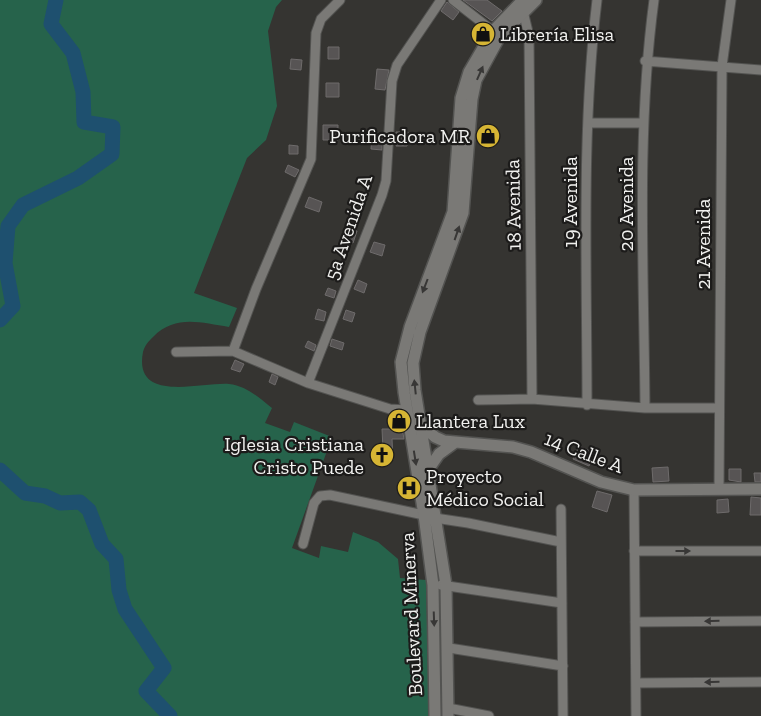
<svg xmlns="http://www.w3.org/2000/svg" width="761" height="716" font-family="'Zilla Slab',serif">
<style>
.green{fill:#26634b}
.lines{fill:none;stroke-linecap:round;stroke-linejoin:round}
.river{stroke:#1e506f;stroke-width:15}
.building{fill:#575454;stroke:#6e6b6b}
.minor-casing{stroke:#535351;stroke-width:11}
.tertiary-casing{stroke:#535351;stroke-width:14}
.minor{stroke:#7a7976;stroke-width:9}
.tertiary{stroke:#7a7976;stroke-width:11}
.oneway{fill:#383736}
.labels{text-anchor:middle;dominant-baseline:central;stroke-width:4.5;stroke-linejoin:round;paint-order:stroke}
.poi-label{font-size:20px;fill:#f1f1ef;stroke:#1c1b1a;text-anchor:start}
.street-label{font-size:20px;fill:#f1f1ef;stroke:#1c1b1a}
</style>
<rect width="100%" height="100%" fill="#353431"/>
<path class="green" d="M0 0H282L276 7 268 31 277 106 266 140 247 158 194 293 237 308 229 327C201 323 176 314 153 337 148 342 145 345 143 352 133 404 201 382 229 384 247 386 259 398 272 408L265 423 290 432 294 422 332 437 292 548 319 558 321 546 348 552 353 532 378 542 398 559 400 578 426 580 429 716H0Z"/>
<g class="lines">
<path class="river" d="M0 320 13 306 5 263 8 226 23 205 78 178 112 154 113 127 84 122 83 92 73 53 51 24 56 0
M0 470 25 493 45 496 60 503 80 502 89 510 102 544 116 559 119 590 125 609 164 668 146 691 170 716"/>
</g>
<path class="building" d="M463 0H487L502 11 492 21Z
M447 2 459 12 453 20 441 11Z
M328 47H339V59H328Z
M291 59 302 60 301 70 290 69Z
M377 69 389 70 385 90 375 89Z
M326 83H339V97H326Z
M323 125H338V140H323Z
M482 130H494L495 142H482Z
M396 132H408L407 146H396Z
M372 135 382 136V150L371 149Z
M289 145 298 146V154H289Z
M288 165 299 170 295 177 285 172Z
M309 197 322 202 319 212 305 207Z
M346 227 357 231 353 243 341 238Z
M374 242 385 245 382 256 370 252Z
M358 280 367 284 364 293 354 289Z
M328 288 336 291 334 298 325 295Z
M318 309 326 312 324 321 315 319Z
M346 310 355 313 352 322 343 319Z
M332 339 344 343 342 350 330 346Z
M308 341 316 345 314 351 305 347Z
M235 360 244 364 240 372 231 369Z
M272 374 278 377 275 385 269 382Z
M394 415 400 416 404 439H392L393 460 372 461 371 450 383 449 382 429H395Z
M579 446 595 453 589 466 573 459Z
M668 467 669 481 653 482 652 468Z
M729 469H741V482L729 480Z
M754 473H761V482H755Z
M411 483 413 492 403 493 402 484Z
M597 491 612 495 607 512 592 507Z
M751 497 761 498V515H750Z
M728 499 729 512 717 513V500Z"/>
<g class="lines">
<g class="minor-casing">
<path id="minor" d="M453 0 498 35
M523 11 529 36 532 399
M645 61 761 70
M588 123H643
M233 351 256 289 311 159 316 33 321 19 340 0
M176 352 233 351 308 383 390 409 407 410
M308 383 382 195 386 181 392 81 397 65 441 0
M478 400 532 399 645 408H719
M587 405C587 270 581 134 597 0
M645 408C644 272 636 135 654 0
M719 489 722 66 731 0
M634 490 636 716
M561 509 563 716
M435 518 468 523 561 542
M303 544 314 503 320 496 330 495 424 515
M634 551H761
M441 585 562 603
M635 622 761 621
M449 648 563 666
M636 683 761 682
M448 708 489 716"/>
</g>
<g class="tertiary-casing">
<path id="tertiary" d="M421 424 435 437 444 441 513 447 531 452 601 482 634 490 761 489
M428 470 439 454 454 443
M435 716 433 585 424 515 404 392 401 362 410 327 453 212 461 98 469 72 493 31 523 0
M448 716 446 585 415 390 413 363 420 332 463 213 472 99 476 80 500 36 536 0"/>
</g>
<use href="#minor" class="minor"/>
<use href="#tertiary" class="tertiary"/>
</g>
<defs><path id="oneway-solid" d="M-6-.8H1V-3.2L6.5 0L1 3.2V.8H-6Z" transform="scale(1.25)"/></defs>
<g class="oneway">
<use href="#oneway-solid" transform="translate(480 73) rotate(-66)"/>
<use href="#oneway-solid" transform="translate(457 233) rotate(-71)"/>
<use href="#oneway-solid" transform="translate(425 286) rotate(111)"/>
<use href="#oneway-solid" transform="translate(415 387) rotate(-96)"/>
<use href="#oneway-solid" transform="translate(415 458) rotate(81)"/>
<use href="#oneway-solid" transform="translate(683 551)"/>
<use href="#oneway-solid" transform="translate(434 619) rotate(88)"/>
<use href="#oneway-solid" transform="translate(712 621) rotate(179)"/>
<use href="#oneway-solid" transform="translate(712 682) rotate(179)"/>
</g>
<defs>
<g id="shop-disc" transform="scale(1.25)"><circle r="9.5" fill="#d6b534" stroke="#1c1b1a"/><path d="M-5-2.5h2.3a2.7 3.5 0 0 1 5.4 0H5L5.5 6h-11ZM-1.5-2.5h3a1.5 2.3 0 0 0-3 0Z" fill="#111"/></g>
<g id="church-disc" transform="scale(1.25)"><circle r="9.5" fill="#d6b534" stroke="#1c1b1a"/><path d="M-1.2-6h2.4v3.5h3.3v2.4h-3.3V6h-2.4V-.1h-3.3v-2.4h3.3Z" fill="#111"/></g>
<g id="hospital-disc" transform="scale(1.25)"><circle r="9.5" fill="#d6b534" stroke="#1c1b1a"/><path d="M-5-5h3v3.5h4V-5h3V5h-3V1.5h-4V5h-3Z" fill="#111"/></g>
</defs>
<g fill-rule="evenodd">
<use href="#shop-disc" x="483" y="34"/>
<use href="#shop-disc" x="488" y="136"/>
<use href="#shop-disc" x="399" y="421"/>
<use href="#church-disc" x="382" y="455"/>
<use href="#hospital-disc" x="409" y="488"/>
</g>
<g class="labels">
<g class="poi-label">
<text x="500" y="34">Librería Elisa</text>
<text x="470" y="136" text-anchor="end">Purificadora MR</text>
<text x="416" y="421">Llantera Lux</text>
<text x="364" y="444" text-anchor="end">Iglesia Cristiana<tspan x="364" dy="23">Cristo Puede</tspan></text>
<text x="426" y="476">Proyecto<tspan x="426" dy="23">Médico Social</tspan></text>
</g>
<g class="street-label">
<text transform="translate(570 202) rotate(-90)">19 Avenida</text>
<text transform="translate(626 204) rotate(-90)">20 Avenida</text>
<text transform="translate(513 205) rotate(-91)">18 Avenida</text>
<text transform="translate(348 227) rotate(-71)">5a Avenida A</text>
<text transform="translate(703 244) rotate(-90)">21 Avenida</text>
<text transform="translate(584 452) rotate(21)">14 Calle A</text>
<text transform="translate(411 614) rotate(-93)">Boulevard Minerva</text>
</g>
</g>
</svg>
